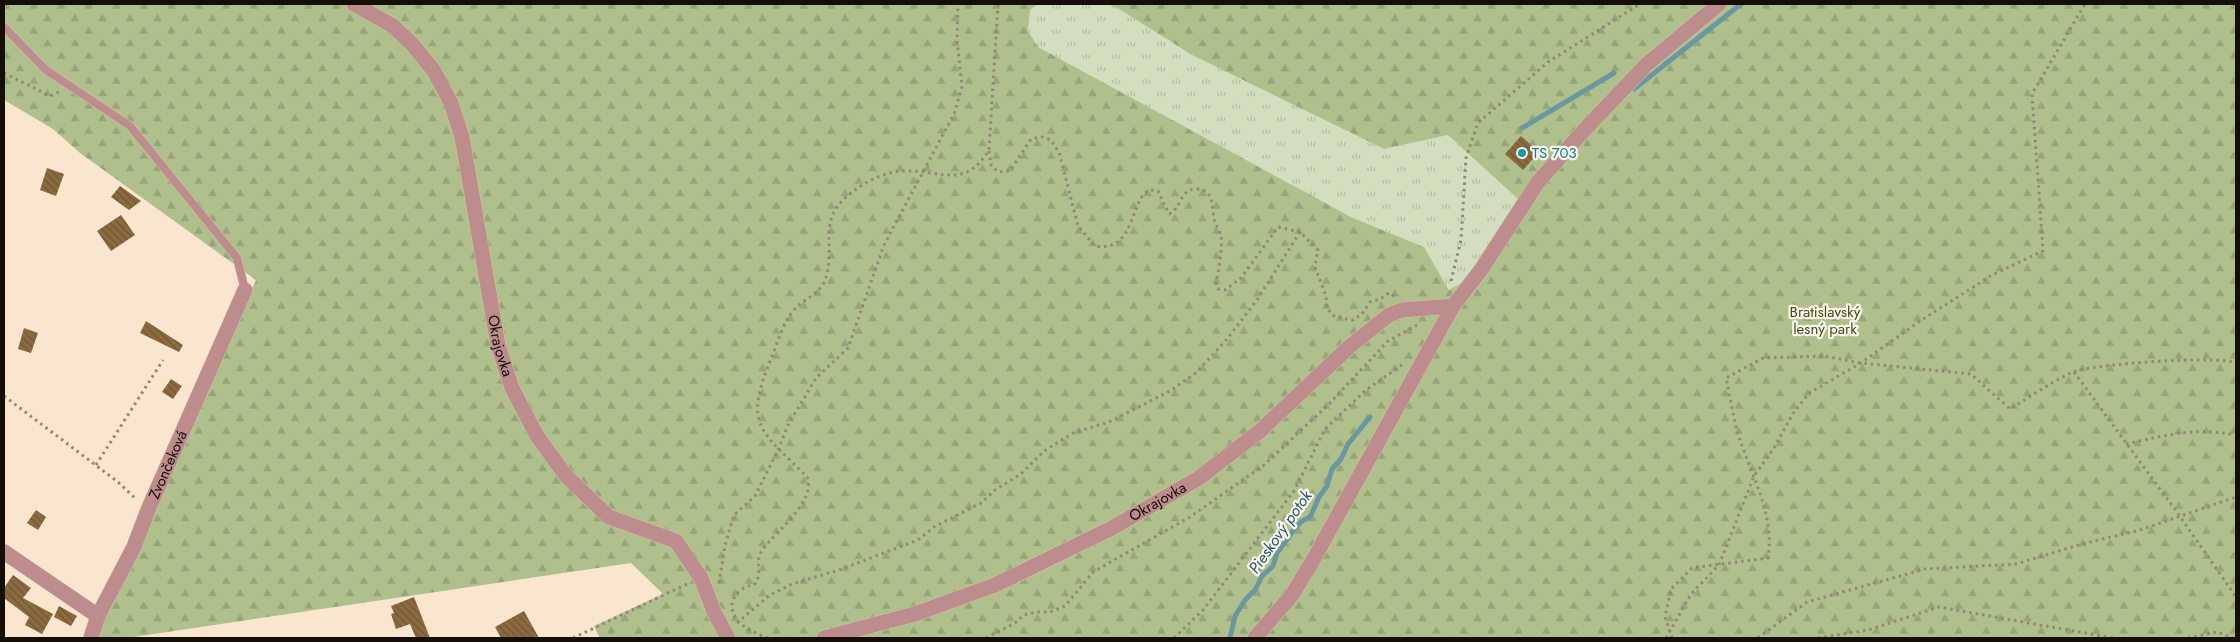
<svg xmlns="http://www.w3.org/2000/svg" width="2240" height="642" font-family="Jost,sans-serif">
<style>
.grass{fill:url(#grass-tufts)}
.forest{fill:url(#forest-firs)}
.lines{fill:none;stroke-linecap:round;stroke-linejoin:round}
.stream{stroke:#6a98a1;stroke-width:5}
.building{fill:url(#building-back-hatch)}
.lane-casing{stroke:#d5c3ae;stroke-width:9}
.street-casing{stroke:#d5c3ae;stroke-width:16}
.path{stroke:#948575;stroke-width:3;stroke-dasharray:2.5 4;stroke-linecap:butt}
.lane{stroke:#bd8c8c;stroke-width:8}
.street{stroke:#bd8c8c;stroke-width:15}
.culture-dot{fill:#0f9aa8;stroke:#fdf5eb;stroke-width:2}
.labels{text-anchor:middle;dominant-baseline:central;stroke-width:4.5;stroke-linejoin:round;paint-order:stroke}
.culture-label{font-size:15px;fill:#0d838f;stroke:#fdf5eb;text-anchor:start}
.park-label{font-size:15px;fill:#3e4d15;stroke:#fdf5eb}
.street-label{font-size:15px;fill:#150e07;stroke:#fdf5eb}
.water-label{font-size:16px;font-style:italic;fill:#205965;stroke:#fdf5eb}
</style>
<defs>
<pattern id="grass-tufts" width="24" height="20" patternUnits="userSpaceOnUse" patternTransform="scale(1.25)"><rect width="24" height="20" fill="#d3debf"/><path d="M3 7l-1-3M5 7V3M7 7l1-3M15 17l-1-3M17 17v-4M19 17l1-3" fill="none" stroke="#b4bda3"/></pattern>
<pattern id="forest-firs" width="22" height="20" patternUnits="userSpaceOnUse" patternTransform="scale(1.25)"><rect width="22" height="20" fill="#afc08d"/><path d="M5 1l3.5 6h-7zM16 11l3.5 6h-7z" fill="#96a478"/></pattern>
<pattern id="building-back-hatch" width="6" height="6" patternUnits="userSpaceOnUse" patternTransform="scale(1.25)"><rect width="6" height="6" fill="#8c6a40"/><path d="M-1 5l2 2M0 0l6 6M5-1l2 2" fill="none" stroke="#715634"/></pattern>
</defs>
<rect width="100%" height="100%" fill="#fae5ce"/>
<path class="grass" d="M1038 4H1107L1119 9 1192 55 1384 149 1448 135 1519 200 1465 281 1449 290 1424 247 1353 218 1038 47 1028 31 1030 10Z"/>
<path class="forest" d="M4 4H1038L1030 10 1028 31 1038 47 1353 218 1424 247 1449 290 1465 281 1519 200 1448 135 1384 149 1192 55 1119 9 1107 4H2236V638H600L594 626 663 594 631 563 127 638H97L256 280 80 153 53 129 4 100Z"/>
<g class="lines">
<path class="stream" d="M1634 89 1741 4
M1522 128 1614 73
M1230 638 1235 616 1245 600 1255 590 1262 576 1273 566 1277 553 1296 527 1302 521 1310 517 1319 497 1327 486 1332 469 1341 459 1348 444 1370 417"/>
</g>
<path class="building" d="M1521 136 1539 152 1523 170 1505 154Z
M47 168 64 174 56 196 40 190Z
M120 186 141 201 129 210 111 197Z
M121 215 135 235 111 251 97 231Z
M146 321 183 345 179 352 140 333Z
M24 328 38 333 31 353 18 349Z
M171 379 182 386 173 399 162 392Z
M36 510 46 517 38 530 27 523Z
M13 575 31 588 23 598 53 614 42 634 25 625 29 617 4 598V588Z
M414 597 430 638H416L410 624 396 629 391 614 394 613 391 606Z
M59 606 77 616 71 626 54 617Z
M524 611 539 638H501L495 627Z"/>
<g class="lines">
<g class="lane-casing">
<path id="lane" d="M4 27 46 70 130 126 237 258 245 290"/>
</g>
<g class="street-casing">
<g id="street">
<path id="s1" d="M354 4 393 26 413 45 434 71 451 103 462 137 498 345 512 388 537 436 567 477 609 517 676 541 701 578 715 614 728 638"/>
<path d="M4 552 98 616"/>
<path id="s2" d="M91 638 98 616 134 547 148 510 245 290"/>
<path id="s3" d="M824 638 915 614 995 585 1112 528 1199 478 1260 431 1349 347 1389 315 1402 310 1453 306"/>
<path d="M1255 638 1292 595 1312 562 1453 306 1481 270 1538 182 1587 127 1646 65 1719 4"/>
</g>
</g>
<path class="path" d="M4 73 50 96 59 92
M989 151 991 165 998 172 1010 171 1031 139 1042 137 1051 140 1059 152 1078 226 1095 246C1142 254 1127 182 1158 191L1169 214C1181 209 1180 189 1196 189 1216 189 1211 210 1215 222 1217 227 1220 232 1221 237 1223 242 1218 276 1216 283L1218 289 1225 290 1241 278 1278 227 1300 232 1318 250 1315 267 1326 296 1327 308 1335 317 1353 320 1362 314 1370 302 1380 299 1389 293 1396 297
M1451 281 1461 240 1466 158 1478 123 1548 62 1640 4
M2074 372 2179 515 2236 597
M4 396 118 482 136 499
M2126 444C2167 435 2194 427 2236 435
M96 465 163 360
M719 583 725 545 734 515 755 496 778 450 788 425 816 378 848 348 884 245 954 114 962 87 957 40 958 4
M737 623 770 595 792 584 839 570 918 540 934 527 981 503 995 490 1021 474 1044 451 1073 433 1109 422 1170 391 1197 372 1227 339 1257 300 1300 232
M573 638 687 584
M768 638C759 635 746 629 739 622 724 607 735 587 754 585 764 573 753 562 763 549 776 532 817 500 807 477 761 430 743 427 771 359 777 344 783 323 793 311 803 299 820 294 825 280 837 247 815 220 851 193 865 182 884 172 902 171 940 169 964 191 989 150L998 4
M986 638 1015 623 1024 615 1036 612H1050L1065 606 1093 572 1190 517 1264 465 1328 405 1388 341 1417 325
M1174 638 1203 610 1294 491 1325 429 1366 390 1402 365
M1666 638 1691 594 1719 565 1754 476 1774 448 1792 415 1809 393 1861 363 1920 321 1992 275 2043 251 2032 94 2085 4
M1672 638 1665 617 1671 589 1692 568 1768 558C1775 515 1751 474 1738 434 1733 416 1730 396 1726 378L1763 358 1825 356 1861 363 1971 374 2010 409C2030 397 2051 382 2073 372 2093 364 2218 355 2236 363
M1758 638 1807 602 1925 569 2016 564 2082 544 2140 530 2236 497
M1818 638 1868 630 1939 607 2113 638
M2188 638 2217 632 2233 638"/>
<use href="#lane" class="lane"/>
<use href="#street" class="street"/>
</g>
<circle class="culture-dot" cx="1522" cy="153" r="5"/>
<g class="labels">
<g class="culture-label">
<text x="1532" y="153">TS 703</text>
</g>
<g class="park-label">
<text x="1825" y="312">Bratislavský<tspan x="1825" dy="17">lesný park</tspan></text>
</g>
<g class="street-label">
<text stroke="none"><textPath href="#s1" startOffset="390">Okrajovka</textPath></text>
<text stroke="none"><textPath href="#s2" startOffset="190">Zvončeková</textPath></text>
<text stroke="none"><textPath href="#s3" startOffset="362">Okrajovka</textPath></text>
</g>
<g class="water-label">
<text transform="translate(1280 532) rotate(-55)">Pieskový potok</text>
</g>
</g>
<rect width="2240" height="642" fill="none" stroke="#150e07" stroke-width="10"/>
</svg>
